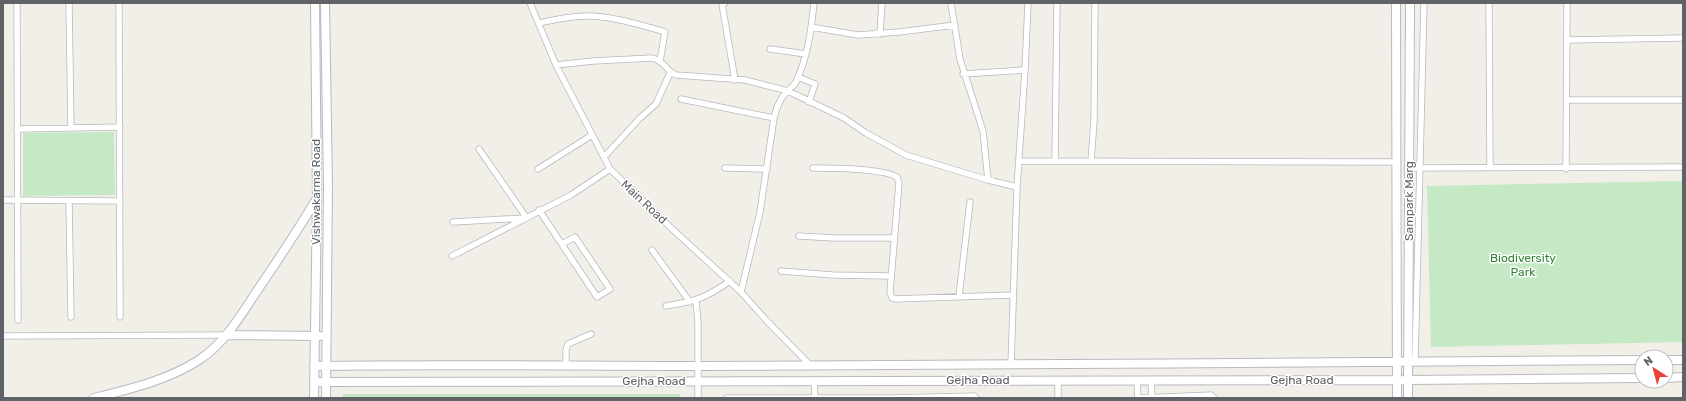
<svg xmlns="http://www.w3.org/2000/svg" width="1686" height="401" font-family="Rubik,sans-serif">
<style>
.green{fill:#c5e8c5}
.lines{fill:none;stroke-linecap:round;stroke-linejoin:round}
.street-casing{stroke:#b5b8bc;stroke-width:7}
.secondary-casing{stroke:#b6babf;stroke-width:10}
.street{stroke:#fff;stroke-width:5.5}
.secondary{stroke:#fff;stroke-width:8}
.labels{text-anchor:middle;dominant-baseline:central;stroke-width:3;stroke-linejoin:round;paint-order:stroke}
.street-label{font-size:12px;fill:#5f6368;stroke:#fff}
.park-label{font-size:12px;fill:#348238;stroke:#fff}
</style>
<rect width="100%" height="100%" fill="#f1efe8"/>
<path class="green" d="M114 132 115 195 23 196V133Z
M1683 181V342L1431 347 1427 186Z
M343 394H680V398H343Z"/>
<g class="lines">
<g class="street-casing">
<path id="street" d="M17 3 18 320
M69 3 71 128
M119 3 120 317
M530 3 556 65 610 169 670 227 741 292 766 320 810 365
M725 3 722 4 735 80
M951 3 960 59 983 131 988 180
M1489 3 1490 167
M539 23C559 19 581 14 602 17 623 19 644 26 665 32L660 61
M811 27 858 35 899 32 955 25
M880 34 882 3
M1567 40 1683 38
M770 49 806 54
M556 65 593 61 652 58C664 60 666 71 676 75L745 80 788 91 844 118 866 133 906 155 988 180 1017 187
M963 74 1025 70
M798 77 815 84 809 102
M681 99 774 118
M1567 100H1683
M17 129 120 127
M479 149 526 217
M604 157 640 118 656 104 670 73
M1019 161 1397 162
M1055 161 1057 3
M1091 161 1094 121 1095 3
M725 168 767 169
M813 168C832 168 881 168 897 177L899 183 890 292 892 298 895 299 1012 295
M1409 168 1683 167
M538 169 592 135
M1566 169 1567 3
M3 200 120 201
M69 201 71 317
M539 210 597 297 610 289 575 237 562 244
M453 222 524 218
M799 236 834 238H894
M652 250 690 302
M452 256 571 195 610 169
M781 271 833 275 891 276
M741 292 760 212 774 118C776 110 778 102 784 95 787 90 793 88 796 82 808 56 811 31 814 3
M959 296 970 202
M696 301 698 323V398
M666 306C696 301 704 299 730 281
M3 336 227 335
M1415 362 1424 3
M566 365V350L568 344 591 334
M1011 365 1017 187 1025 70 1028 3
M1058 380V398
M1137 380 1138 398
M1151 380 1152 398
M814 381 815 398
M727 398H891L974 396 976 398
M1141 398 1211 395 1214 398"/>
</g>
<g class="secondary-casing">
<path id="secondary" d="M325 3 328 185 326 398
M1396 3 1397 398
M227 335 320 336
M1666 360H1683
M314 366C443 364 572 366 701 366 1015 364 1328 363 1642 360
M1666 378 1683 377
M314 382 1408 380 1642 378
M94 398C130 389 168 380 199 360 225 343 241 315 257 291 278 260 298 230 317 198
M314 398 317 198 315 3
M1408 398 1410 3"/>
</g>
<use href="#street" class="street"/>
<use href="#secondary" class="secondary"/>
</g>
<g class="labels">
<g class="street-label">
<text transform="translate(316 192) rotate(-90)">Vishwakarma Road</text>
<text transform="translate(1409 201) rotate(-90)">Sampark Marg</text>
<text transform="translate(644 202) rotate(43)">Main Road</text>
<text x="978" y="380">Gejha Road</text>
<text x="1302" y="380">Gejha Road</text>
<text x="654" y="381">Gejha Road</text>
</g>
<g class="park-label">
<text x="1523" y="258">Biodiversity<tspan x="1523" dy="14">Park</tspan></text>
</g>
</g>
<rect width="1686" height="401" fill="none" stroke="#5f6368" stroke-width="8"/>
<g transform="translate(1654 369) rotate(324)"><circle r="19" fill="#ffffff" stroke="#bfc1c3"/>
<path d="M0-3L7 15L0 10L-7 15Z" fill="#ea4335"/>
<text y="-6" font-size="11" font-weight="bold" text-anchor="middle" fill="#5f6368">N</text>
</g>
</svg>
